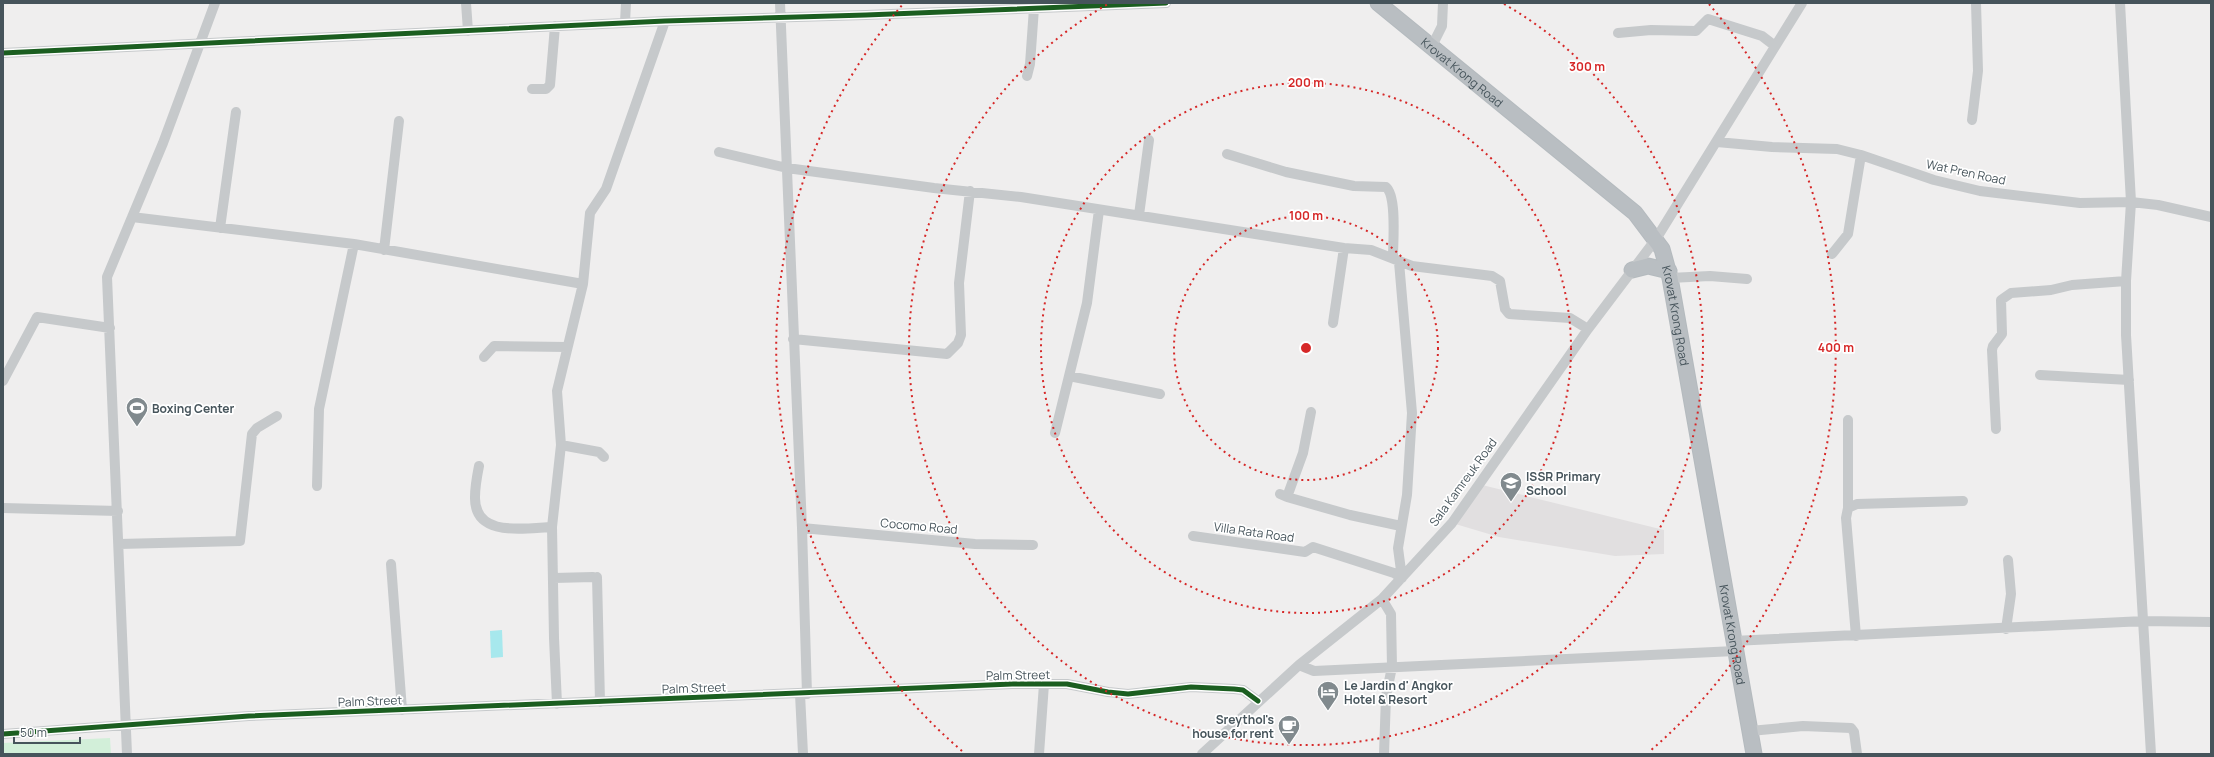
<svg xmlns="http://www.w3.org/2000/svg" width="2214" height="757" font-family="Manrope,sans-serif">
<style>
.education{fill:#e1dfe0}
.green{fill:#d2efd9}
.water{fill:#a7e8ed}
.lines{fill:none;stroke-linecap:round;stroke-linejoin:round}
.highway-casing{stroke:#b4babe;stroke-width:17}
.minor{stroke:#c6c9cb;stroke-width:10}
.highway{stroke:#b9bec2;stroke-width:15}
.cycleway-casing{stroke:#fff;stroke-width:8}
.cycleway{stroke:#1b5e20;stroke-width:5}
.ring{fill:none;stroke:#d62828;stroke-width:2;stroke-dasharray:2 4}
.labels{text-anchor:middle;dominant-baseline:central;stroke-width:3.5;stroke-linejoin:round;paint-order:stroke}
.street-label{font-size:12px;fill:#46545b;stroke:#fff}
.poi-label{font-size:12px;font-weight:bold;fill:#46545b;stroke:#fff;text-anchor:start}
.centre{fill:#d62828;stroke:#fff;stroke-width:2}
.ring-label{font-size:12px;text-anchor:middle;font-weight:bold;fill:#d62828;stroke:#fff;stroke-width:3.5;stroke-linejoin:round;paint-order:stroke}
</style>
<rect width="100%" height="100%" fill="#efeeee"/>
<path class="education" d="M1478 484 1664 530V554L1615 556 1499 537 1452 523Z"/>
<path class="green" d="M110 738 111 754H3V743Z"/>
<path class="water" d="M502 630 503 657 491 658 490 631Z"/>
<g class="lines">
<g class="highway-casing">
<g id="highway">
<path id="s1" d="M1378 3 1635 213 1662 249 1670 278 1754 754"/>
<path d="M1632 270 1648 266 1669 271"/>
</g>
</g>
<path class="minor" d="M466 3 468 31
M780 3 802 528 807 694
M2120 3 2131 202 2126 281V335L2151 754
M625 22 626 3
M1618 33 1651 30 1696 31 1708 19 1762 36 1775 46
M1432 46 1442 26 1443 3
M3 53 665 21 866 15 1166 3
M1027 76 1030 64 1034 8
M532 89H546L550 85 555 26
M1972 120 1978 71 1976 3
M1717 142 1772 147 1837 149 1861 155 1934 180 1980 191 2080 203 2131 202 2158 205 2211 217
M719 152 787 168 934 188 1021 197 1344 248 1371 250 1412 266 1492 276 1500 281 1505 309 1509 314 1570 318 1588 329
M1227 154 1286 172 1354 186 1386 187C1397 196 1393 242 1393 257
M1139 215 1149 140
M132 217 354 244 583 284
M220 228 236 112
M384 250 399 121
M1832 254 1848 234 1861 155
M1399 262 1412 413 1407 495 1398 548 1402 578
M1670 278 1710 276 1747 279
M1333 323 1344 248
M793 339 947 354 958 343 961 335 959 283 970 191
M484 357 494 346 567 347
M2040 375 2129 380
M1069 376 1160 394
M3 381 37 317 110 328
M1848 420V508
M1996 429 1992 350 1993 346 2002 334 2001 300 2011 293 2051 290 2072 285 2126 281
M1055 433 1087 303 1099 210
M561 445 599 452 604 457
M479 466C477 476 475 487 475 497 474 538 525 528 552 527
M317 486 319 409 354 244
M1280 494 1287 497 1303 453 1311 412
M1287 497 1350 515 1401 526
M3 508 118 511
M802 528 975 544 1033 545
M1193 536 1305 552 1313 547 1394 573 1401 578
M119 544 240 541 252 434 257 428 277 416
M391 564 402 710
M597 577 600 702
M554 578 593 577
M1382 599 1391 614 1392 667 1386 696 1384 754
M2006 629 2011 594 2008 560
M1856 636 1846 518 1848 508 1857 504 1963 501
M1733 641 2144 621 2211 622
M1299 665 1314 671 1735 651
M800 694 803 754
M557 704 554 638 552 527 561 445 557 391 583 284 590 213 606 189 665 21
M1750 731 1803 726 1851 728 1854 732 1857 754
M3 734 249 716 1012 684H1067L1108 692 1128 694 1191 687 1234 689 1243 690 1258 701
M127 754 107 277 163 143 215 3
M1039 754 1044 684
M1202 754 1299 665 1382 599 1452 523 1588 329 1656 239 1802 3"/>
<use href="#highway" class="highway"/>
<g class="cycleway-casing">
<path id="cycleway" d="M3 53 665 21 866 15 1166 3
M3 734 249 716 1012 684H1067L1108 692 1128 694 1191 687 1234 689 1243 690 1258 701"/>
</g>
<use href="#cycleway" class="cycleway"/>
</g>
<g class="ring">
<circle cx="1306" cy="348" r="132"/>
<circle cx="1306" cy="348" r="265"/>
<path d="M1504 4A397 397 0 1 1 1108 4"/>
<path d="M962 751A530 530 0 0 1 903 4M1709 4A530 530 0 0 1 1650 751"/>
</g>
<defs>
<g id="stadium-pin" transform="scale(1.15)"><path d="M0 17L-7.5 6A9.5 9.5 0 1 1 7.5 6Z" fill="#818a8e" stroke="#fff"/><path d="M0-5a6.5 5 0 1 0 0 10a6.5 5 0 1 0 0-10ZM-3.5-1.8h7v3.6h-7Z" fill="#fff"/></g>
<g id="school-pin" transform="scale(1.15)"><path d="M0 17L-7.5 6A9.5 9.5 0 1 1 7.5 6Z" fill="#818a8e" stroke="#fff"/><path d="M0-5L7-2L0 1L-7-2ZM-4 1L0 2.5L4 1V4Q0 6-4 4Z" fill="#fff"/></g>
<g id="hotel-pin" transform="scale(1.15)"><path d="M0 17L-7.5 6A9.5 9.5 0 1 1 7.5 6Z" fill="#818a8e" stroke="#fff"/><path d="M-6-4.5h1.5V1H6V5H4.5V3h-9V5H-6ZM-4 0a1.8 1.8 0 1 1 3.6 0ZM.5 0V-2.5h3Q6-2.5 6 0Z" fill="#fff"/></g>
<g id="cafe-pin" transform="scale(1.15)"><path d="M0 17L-7.5 6A9.5 9.5 0 1 1 7.5 6Z" fill="#818a8e" stroke="#fff"/><path d="M-5.5-4.5H6V0H3Q3 3.5 0 3.5H-2.5Q-5.5 3.5-5.5 0ZM3-3.2v2h1.7v-2ZM-6 4.5H4V6H-6Z" fill="#fff"/></g>
</defs>
<g fill-rule="evenodd">
<use href="#stadium-pin" x="137" y="408"/>
<use href="#school-pin" x="1511" y="483"/>
<use href="#hotel-pin" x="1328" y="692"/>
<use href="#cafe-pin" x="1289" y="726"/>
</g>
<g class="labels">
<g class="street-label">
<text stroke="none"><textPath href="#s1" startOffset="109">Krovat Krong Road</textPath></text>
<text transform="translate(1966 172) rotate(12)">Wat Pren Road</text>
<text stroke="none"><textPath href="#s1" startOffset="445">Krovat Krong Road</textPath></text>
<text transform="translate(1463 482) rotate(-54)">Sala Kamreuk Road</text>
<text transform="translate(919 526) rotate(5)">Cocomo Road</text>
<text transform="translate(1254 532) rotate(8)">Villa Rata Road</text>
<text stroke="none"><textPath href="#s1" startOffset="769">Krovat Krong Road</textPath></text>
<text transform="translate(1018 675) rotate(-1)">Palm Street</text>
<text transform="translate(694 688) rotate(-2)">Palm Street</text>
<text transform="translate(370 701) rotate(-2)">Palm Street</text>
</g>
<g class="poi-label">
<text x="152" y="408">Boxing Center</text>
<text x="1526" y="476">ISSR Primary<tspan x="1526" dy="14">School</tspan></text>
<text x="1344" y="685">Le Jardin d' Angkor<tspan x="1344" dy="14">Hotel &amp; Resort</tspan></text>
<text x="1274" y="719" text-anchor="end">Sreythol's<tspan x="1274" dy="14">house for rent</tspan></text>
</g>
</g>
<circle cx="1306" cy="348" r="6" class="centre"/>
<g class="ring-label">
<text x="1587" y="71">300 m</text>
<text x="1306" y="87">200 m</text>
<text x="1306" y="220">100 m</text>
<text x="1836" y="352">400 m</text>
</g>
<rect width="2214" height="757" fill="none" stroke="#46545b" stroke-width="8"/>
<path d="M14 737v6h66v-6" fill="none" stroke="#46545b" stroke-width="2"/>
<text x="20" y="737" font-size="12" fill="#46545b" stroke="#ffffff" stroke-width="3" paint-order="stroke">50 m</text>
</svg>
